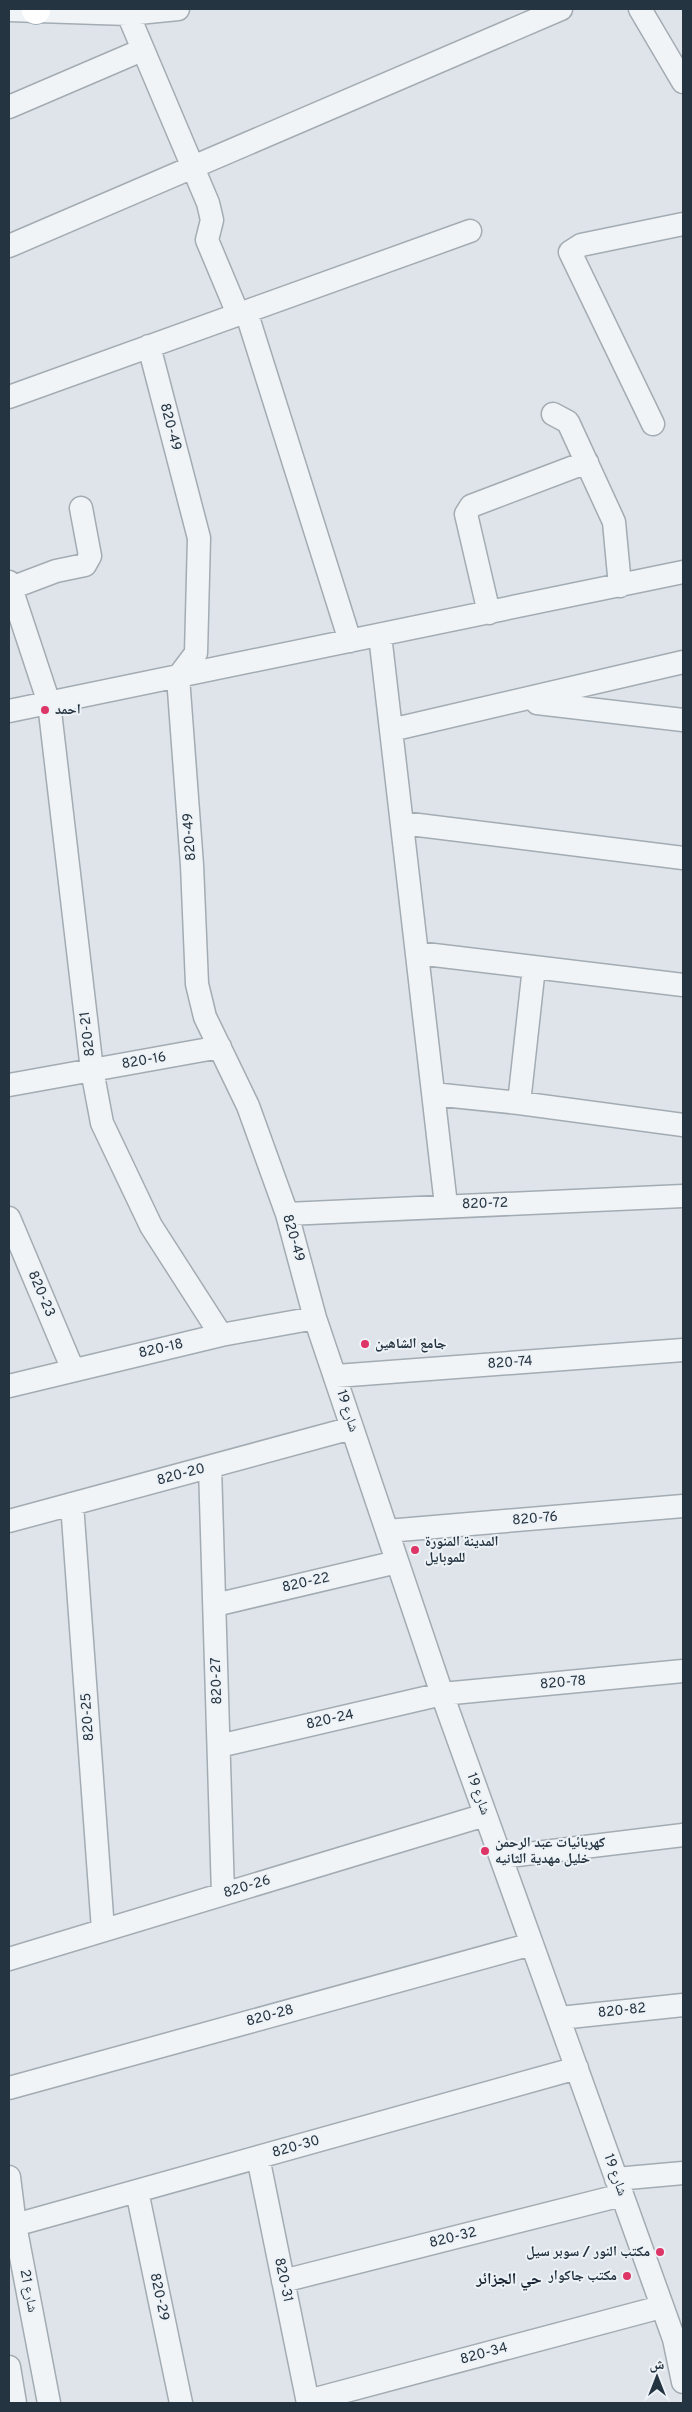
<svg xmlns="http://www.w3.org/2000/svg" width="692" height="2412" font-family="Overpass,'Noto Naskh Arabic',sans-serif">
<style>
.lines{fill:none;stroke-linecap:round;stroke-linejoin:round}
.minor-casing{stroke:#a3acb3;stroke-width:25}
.major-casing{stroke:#9caab6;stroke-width:30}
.minor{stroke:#f1f4f7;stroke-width:22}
.major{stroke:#fff;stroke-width:28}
.poi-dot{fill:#dc3566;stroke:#edf2f6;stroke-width:2}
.labels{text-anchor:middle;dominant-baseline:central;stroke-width:4;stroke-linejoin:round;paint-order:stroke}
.street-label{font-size:14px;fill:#253441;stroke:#edf2f6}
.poi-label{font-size:14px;font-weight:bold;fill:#253441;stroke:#edf2f6;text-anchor:start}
.quarter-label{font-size:16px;font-weight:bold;fill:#182432;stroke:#edf2f6}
</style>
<rect width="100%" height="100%" fill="#dee4e9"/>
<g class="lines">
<g class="minor-casing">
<path id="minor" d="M640 9 683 82
M9 10 128 14 178 9
M128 14 208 203 212 220 207 240 238 314
M9 107 142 50
M9 246 561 9
M246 311 350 641
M149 346 199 538 196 653 178 677 192 865 197 984 205 1017 248 1106 287 1214 315 1318 442 1694 674 2339 683 2382
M9 397 470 231
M553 414 568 422 614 522 620 586
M653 424 570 252 581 245 683 224
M9 582 49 703 92 1070 102 1123 151 1226 221 1335
M11 588 56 571 85 565 90 556 81 508
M489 613 466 514 471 506 587 462
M380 635 446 1205
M537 703 683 720
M9 711 683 572
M391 730 683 662
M402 823 683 858
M417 953 683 985
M9 1085 220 1047
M433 1094 519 1103 534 967
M519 1103 683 1125
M287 1214 683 1196
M9 1218 73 1370
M336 1376 683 1350
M9 1386 221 1335 315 1318
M210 1467 223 1894
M72 1504 103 1930
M9 1521 352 1428
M387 1531 683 1506
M215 1605 397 1562
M219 1746 442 1694 683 1671
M502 1857 683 1835
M9 1959 485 1815
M560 2018 683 2005
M9 2088 532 1944
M258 2157 308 2403
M9 2177 15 2225 49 2403
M616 2179 683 2173
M137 2191 181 2403
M15 2225 577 2068
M283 2281 622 2195
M9 2367 15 2403
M308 2401 661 2307"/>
</g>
<g class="major-casing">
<path id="major" d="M36 9V10"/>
</g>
<use href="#minor" class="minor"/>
<use href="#major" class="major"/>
</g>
<g class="poi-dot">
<circle cx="45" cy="710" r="5"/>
<circle cx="365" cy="1344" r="5"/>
<circle cx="415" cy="1550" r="5"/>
<circle cx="485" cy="1851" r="5"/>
<circle cx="660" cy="2252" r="5"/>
<circle cx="627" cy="2276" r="5"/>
</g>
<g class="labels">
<g class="street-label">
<text transform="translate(170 427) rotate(75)">820-49</text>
<text transform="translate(190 837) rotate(-94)">820-49</text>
<text transform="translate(88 1034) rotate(-97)">820-21</text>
<text transform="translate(144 1061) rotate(-10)">820-16</text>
<text transform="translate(485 1204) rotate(-2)">820-72</text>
<text transform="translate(293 1238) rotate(74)">820-49</text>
<text transform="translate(41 1294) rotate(67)">820-23</text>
<text transform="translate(161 1349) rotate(-13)">820-18</text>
<text transform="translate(510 1363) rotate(-4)">820-74</text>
<text transform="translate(347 1411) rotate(72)">شارع 19</text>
<text transform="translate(181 1475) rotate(-15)">820-20</text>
<text transform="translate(535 1519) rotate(-5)">820-76</text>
<text transform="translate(306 1583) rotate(-13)">820-22</text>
<text transform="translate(217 1681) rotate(-92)">820-27</text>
<text transform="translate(563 1683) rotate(-5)">820-78</text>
<text transform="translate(88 1717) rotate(-94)">820-25</text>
<text transform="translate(330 1720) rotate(-13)">820-24</text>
<text transform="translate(478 1794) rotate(70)">شارع 19</text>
<text transform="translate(247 1887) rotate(-17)">820-26</text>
<text transform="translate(622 2011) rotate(-6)">820-82</text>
<text transform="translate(270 2016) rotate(-15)">820-28</text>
<text transform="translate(296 2147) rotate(-16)">820-30</text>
<text transform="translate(615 2175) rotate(70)">شارع 19</text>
<text transform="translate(453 2238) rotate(-14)">820-32</text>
<text transform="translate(283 2280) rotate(78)">820-31</text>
<text transform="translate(28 2291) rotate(79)">شارع 21</text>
<text transform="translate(159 2297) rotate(78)">820-29</text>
<text transform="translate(484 2354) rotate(-15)">820-34</text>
</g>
<g class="poi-label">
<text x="55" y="710">احمد</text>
<text x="375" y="1344">جامع الشاهين</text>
<text x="425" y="1542">المدينة المنورة<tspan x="425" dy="16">للموبايل</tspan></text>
<text x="495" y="1843">كهربائيات عبد الرحمن<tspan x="495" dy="16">خليل مهدية الثانيه</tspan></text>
<text x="650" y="2252" text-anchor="end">مكتب النور / سوبر سيل</text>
<text x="617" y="2276" text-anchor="end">مكتب جاكوار</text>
</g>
<g class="quarter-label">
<text x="509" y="2280">حي الجزائر</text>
</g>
</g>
<rect width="692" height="2412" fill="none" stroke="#253441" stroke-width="20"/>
<g transform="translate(657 2377)" stroke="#edf2f6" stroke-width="4" paint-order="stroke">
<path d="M0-4L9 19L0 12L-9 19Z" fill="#253441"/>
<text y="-8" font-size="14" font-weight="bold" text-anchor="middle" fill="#253441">ش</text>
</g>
</svg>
